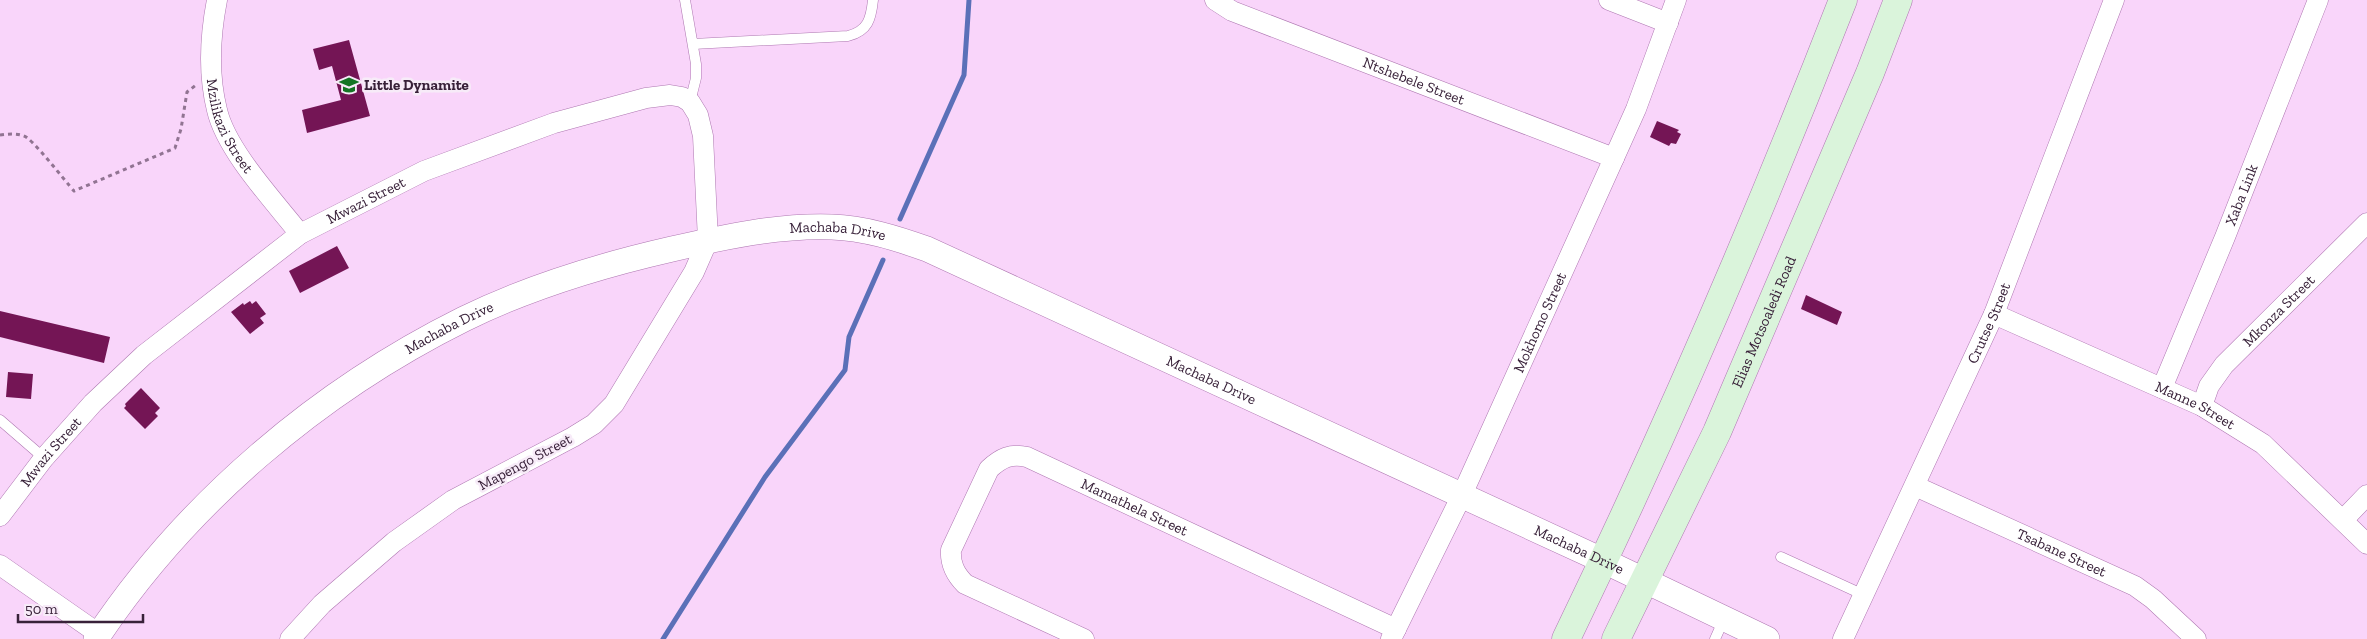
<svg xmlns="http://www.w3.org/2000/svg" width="2367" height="639" font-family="'Zilla Slab',serif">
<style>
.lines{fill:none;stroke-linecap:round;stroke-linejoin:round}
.stream{stroke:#5b70b8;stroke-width:5}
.building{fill:#741555}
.service-casing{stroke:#ae77b1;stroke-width:11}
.minor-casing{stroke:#ae77b1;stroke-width:21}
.tertiary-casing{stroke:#ae77b1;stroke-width:26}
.secondary-casing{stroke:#ae77b1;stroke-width:29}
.path{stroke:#917492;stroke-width:3;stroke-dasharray:4 4;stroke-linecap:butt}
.service{stroke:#fff;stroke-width:10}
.minor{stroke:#fff;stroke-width:20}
.tertiary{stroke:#fff;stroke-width:25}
.secondary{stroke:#daf4db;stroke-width:28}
.labels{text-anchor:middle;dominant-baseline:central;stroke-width:5;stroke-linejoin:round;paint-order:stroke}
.street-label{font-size:15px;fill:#382139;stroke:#f7ebf8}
.poi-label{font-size:15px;font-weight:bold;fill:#382139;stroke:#f7ebf8;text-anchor:start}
</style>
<rect width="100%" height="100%" fill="#f9d5fa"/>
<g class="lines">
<path class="stream" d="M900 219 964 75 969 0
M663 639 765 477 845 370 849 337 883 260"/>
</g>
<path class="building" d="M349 40 370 116 307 133 302 110 341 100 332 66 319 70 313 49Z
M1657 121 1679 130 1677 132 1681 134 1676 144 1671 143 1669 146 1650 137Z
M337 246 349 268 300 293 289 271Z
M1806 295 1842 312 1837 325 1801 309Z
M250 301 252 304 256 301 266 314 260 318 264 323 250 334 231 312 243 303 244 305Z
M0 311 110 337 104 363 0 337Z
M8 372 33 374 31 399 6 397Z
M141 388 160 408 155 413 158 416 145 429 124 408 126 406 125 404Z"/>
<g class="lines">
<g class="service-casing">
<path id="service" d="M685 0 696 64V78L690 102
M693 44 848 36C868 31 871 19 873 0
M0 420 44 458
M1781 557 1864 595
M1715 639 1724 619"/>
</g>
<g class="minor-casing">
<g id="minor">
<path id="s1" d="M217 0C210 36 208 74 217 110 226 150 274 201 300 234"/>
<path id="s2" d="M1215 0 1232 11 1614 158"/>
<path d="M1609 0 1668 23"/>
<path id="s3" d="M1994 314 2202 406 2263 444 2367 544"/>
<path id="s4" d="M2162 388 2225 237 2318 0"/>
<path id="s5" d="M2202 406 2209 386 2224 365 2367 223"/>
<path id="s6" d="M1915 486 2135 586 2153 599 2196 639"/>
<path id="s7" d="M0 516 44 458 93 403 144 355 300 234 424 171 554 123 646 98 670 95 682 97 690 102 698 115 703 136 708 240 694 272 614 404 594 424 573 437 453 500 394 542 322 604 290 639"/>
<path d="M2343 520 2367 495"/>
<path d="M0 565 99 634"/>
<path id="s8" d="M1084 639 965 584C955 574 950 564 951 550L989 469C1001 458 1011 453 1027 457L1396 629"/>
<path id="s9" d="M1391 639 1461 497 1614 158 1636 109 1676 0"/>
<path id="s10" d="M1843 639 1994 314 2114 0"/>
</g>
</g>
<g class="tertiary-casing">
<g id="tertiary">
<path id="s11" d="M96 639C186 503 319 391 464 319 529 287 602 265 672 249 724 237 779 225 832 227 864 228 896 238 927 249L1604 561 1767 639"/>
</g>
</g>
<g class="secondary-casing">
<g id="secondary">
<path d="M1566 639C1667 430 1759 216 1843 0"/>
<path id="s12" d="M1616 639 1717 432 1870 73 1898 0"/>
</g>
</g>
<path class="path" d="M0 135C8 134 16 133 24 136 32 138 65 181 74 191L175 148 181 129 187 92 196 85"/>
<use href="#service" class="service"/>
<use href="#minor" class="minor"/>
<use href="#tertiary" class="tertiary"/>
<use href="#secondary" class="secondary"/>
</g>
<defs>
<g id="school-bare" transform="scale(1.5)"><path d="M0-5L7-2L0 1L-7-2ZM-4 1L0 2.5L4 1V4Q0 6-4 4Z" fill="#157524" stroke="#f7ebf8" stroke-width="2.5" paint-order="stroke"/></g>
</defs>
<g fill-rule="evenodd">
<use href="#school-bare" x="349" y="85"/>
</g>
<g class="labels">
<g class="street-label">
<text stroke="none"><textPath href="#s2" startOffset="215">Ntshebele Street</textPath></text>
<text stroke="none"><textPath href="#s1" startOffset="130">Mzilikazi Street</textPath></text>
<text stroke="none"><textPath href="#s4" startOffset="209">Xaba Link</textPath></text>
<text stroke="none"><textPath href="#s7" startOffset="488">Mwazi Street</textPath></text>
<text stroke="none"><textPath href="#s11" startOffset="881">Machaba Drive</textPath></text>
<text stroke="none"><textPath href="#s5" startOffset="124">Mkonza Street</textPath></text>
<text stroke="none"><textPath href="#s9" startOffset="350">Mokhomo Street</textPath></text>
<text stroke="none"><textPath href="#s12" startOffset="350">Elias Motsoaledi Road</textPath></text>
<text stroke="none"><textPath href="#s10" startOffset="348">Crutse Street</textPath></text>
<text stroke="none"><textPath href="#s11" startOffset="476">Machaba Drive</textPath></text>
<text stroke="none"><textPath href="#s11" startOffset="1286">Machaba Drive</textPath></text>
<text stroke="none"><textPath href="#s3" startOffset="221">Manne Street</textPath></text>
<text stroke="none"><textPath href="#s7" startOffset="82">Mwazi Street</textPath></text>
<text transform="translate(525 462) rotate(-28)">Mapengo Street</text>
<text stroke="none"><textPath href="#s8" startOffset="419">Mamathela Street</textPath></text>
<text stroke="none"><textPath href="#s11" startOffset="1691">Machaba Drive</textPath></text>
<text stroke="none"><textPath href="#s6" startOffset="161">Tsabane Street</textPath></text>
</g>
<g class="poi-label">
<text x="364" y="85">Little Dynamite</text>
</g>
</g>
<path d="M18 614v8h125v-8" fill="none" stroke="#382139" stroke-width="2.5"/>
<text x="25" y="614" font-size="15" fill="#382139" stroke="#f7ebf8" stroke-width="4" paint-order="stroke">50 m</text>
</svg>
